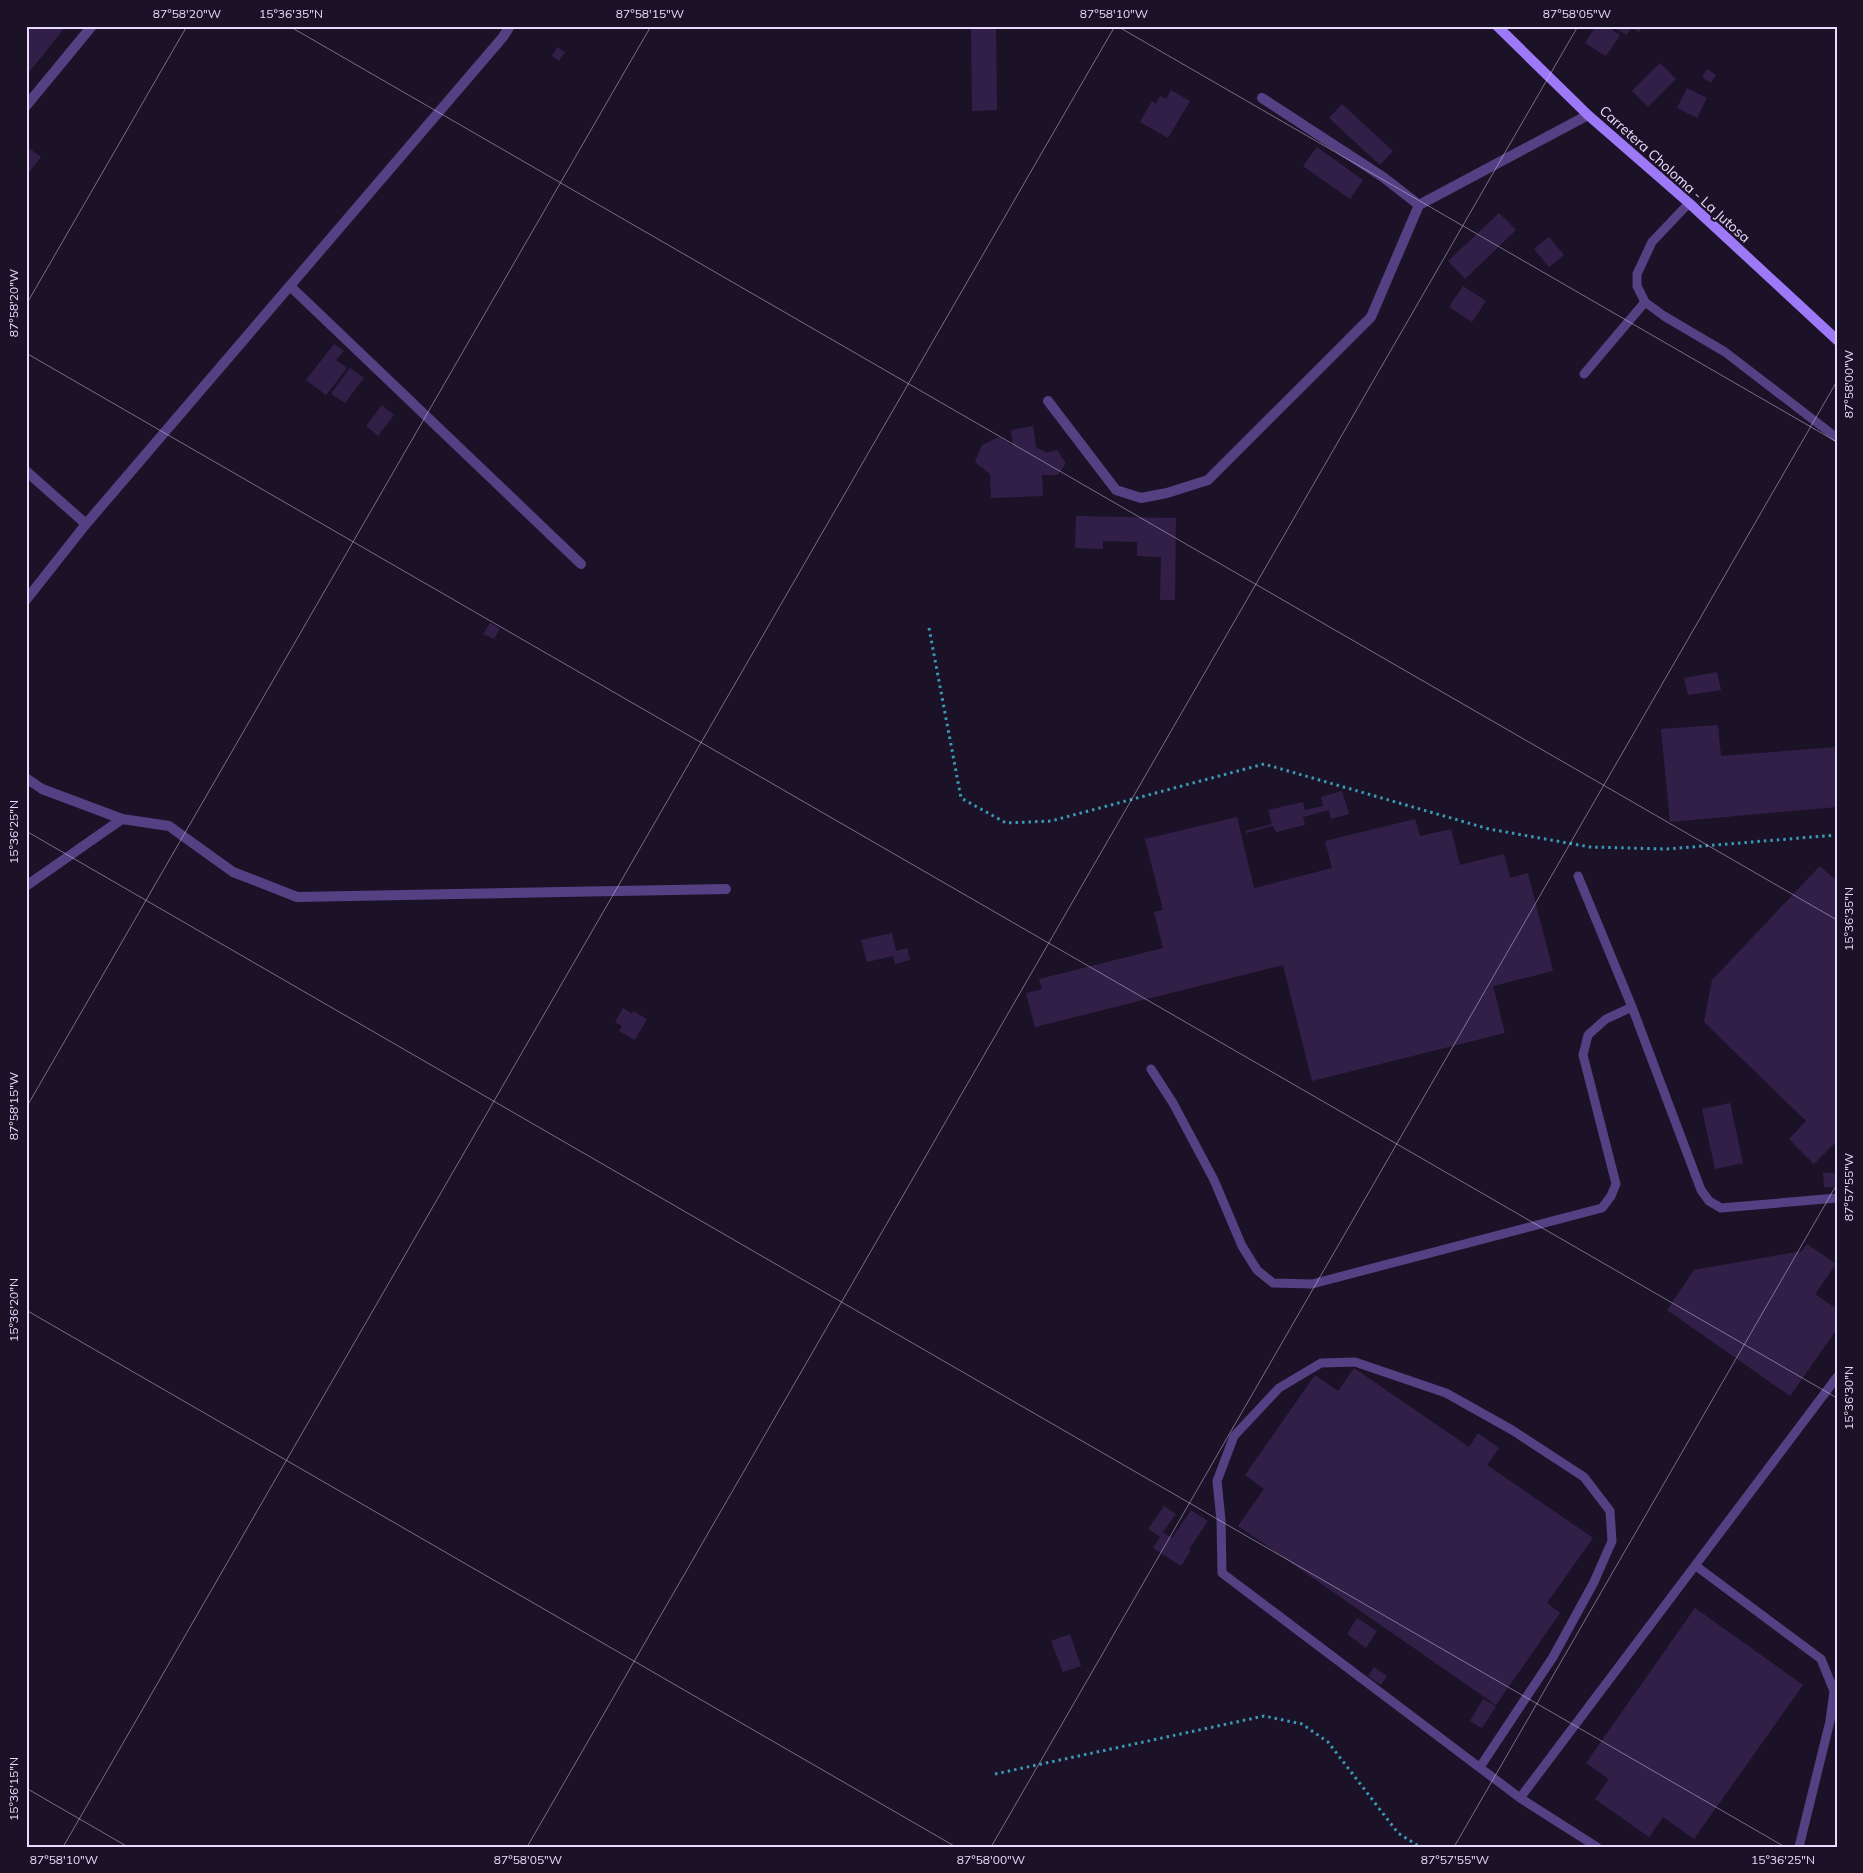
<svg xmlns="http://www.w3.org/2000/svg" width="1863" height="1873" font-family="Mulish,sans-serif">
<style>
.building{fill:#321f48}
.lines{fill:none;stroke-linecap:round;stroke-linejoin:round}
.path{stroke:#389ab4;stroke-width:3;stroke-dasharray:2.5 4;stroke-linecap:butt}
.lane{stroke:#554084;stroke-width:9}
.street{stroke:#554084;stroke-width:10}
.secondary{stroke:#9d78f7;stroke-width:10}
.ticks{fill:none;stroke:#e8dbfd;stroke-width:1;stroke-opacity:0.45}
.labels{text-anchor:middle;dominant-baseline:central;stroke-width:4.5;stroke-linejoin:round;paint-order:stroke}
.street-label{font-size:14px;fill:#e8dbfd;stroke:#1c1228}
.neatline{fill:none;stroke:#e8dbfd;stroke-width:2}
.ticks-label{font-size:12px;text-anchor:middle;fill:#e8dbfd}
</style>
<rect width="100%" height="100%" fill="#1c1228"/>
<path class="building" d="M26 26H66L26 76Z
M971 26H996L997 110 972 111Z
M1596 26H1606L1620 35 1606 56 1585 43Z
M1617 26H1643L1639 32 1631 28 1627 35 1616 29Z
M557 47 565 52 559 61 552 56Z
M1660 63 1676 79 1648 107 1632 91Z
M1707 69 1716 75 1711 83 1702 77Z
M1687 88 1707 98 1697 118 1677 108Z
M1171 90 1190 101 1168 138 1140 122 1152 101 1156 104 1160 96 1166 99Z
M1342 104 1393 151 1380 165 1329 118Z
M26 146 41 157 26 176Z
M1317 147 1363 180 1350 199 1303 166Z
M1499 213 1516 230 1465 279 1448 261Z
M1549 237 1564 255 1549 267 1534 249Z
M1463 286 1486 301 1472 322 1449 307Z
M334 344 344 351 336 360 347 368 326 395 306 380Z
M350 368 364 378 345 403 331 394Z
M382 405 394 415 378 436 366 426Z
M1033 426 1036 447 1047 453 1057 450 1066 463 1058 475H1042L1043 496 991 498 990 474 975 462 982 445 999 437 1013 446 1011 430Z
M1076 516 1176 518 1175 600H1160L1161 557 1137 556V542L1103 541V549L1075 548Z
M490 623 500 629 494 639 483 634Z
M1717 672 1721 690 1688 695 1684 678Z
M1718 725 1721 756 1837 747V807L1670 822 1661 729Z
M1342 791 1349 814 1331 819 1329 810 1303 817 1305 825 1276 832 1273 826 1246 833 1245 831 1272 824 1268 810 1303 802 1305 810 1323 806 1321 797Z
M1237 817 1254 888 1332 868 1325 841 1415 819 1420 836 1451 829 1460 865 1504 854 1510 878 1528 873 1553 971 1493 986 1505 1033 1312 1081 1283 965 1035 1027 1026 993 1042 989 1039 979 1163 948 1154 912 1163 910 1145 839Z
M1820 866 1837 881V1141L1814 1164 1789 1139 1806 1121 1704 1022 1712 980Z
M892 933 896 951 907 948 910 960 895 964 893 956 867 962 861 940Z
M623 1008 632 1014 633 1011 647 1019 635 1040 619 1031 622 1026 615 1022Z
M1730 1103 1743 1163 1715 1169 1702 1109Z
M1823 1173H1837V1187H1824Z
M1807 1244 1836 1264 1815 1294 1837 1309V1329L1790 1396 1667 1310 1694 1270 1802 1251Z
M1354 1368 1469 1447 1478 1433 1499 1448 1487 1465 1593 1538 1547 1603 1560 1613 1496 1705 1238 1526 1264 1489 1245 1475 1315 1375 1338 1391Z
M1164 1506 1176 1514 1163 1532 1172 1538 1191 1510 1208 1521 1189 1549 1191 1550 1181 1566 1153 1548 1160 1537 1148 1529Z
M1695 1608 1803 1685 1694 1839 1663 1817 1649 1837 1595 1799 1609 1779 1586 1763Z
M1357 1618 1377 1631 1366 1648 1347 1634Z
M1070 1634 1081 1666 1063 1672 1051 1641Z
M1374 1667 1387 1676 1381 1685 1368 1676Z
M1483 1699 1496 1706 1482 1728 1470 1721Z"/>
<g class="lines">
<path class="path" d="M929 628 961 798 1006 823 1051 821 1264 764 1489 829 1590 847 1667 849 1837 835
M995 1774 1264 1716 1302 1724 1328 1742 1398 1833 1420 1847"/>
<path class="lane" d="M1689 203 1652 242 1637 274V286L1645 302 1664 316 1725 352 1837 438
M1584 374 1645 302
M1578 876 1632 1007 1701 1190 1709 1201 1721 1208 1837 1198
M1151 1069 1173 1103 1214 1180 1242 1246 1257 1270 1273 1283 1312 1284 1602 1208 1611 1196 1616 1184 1583 1055 1588 1035 1606 1019 1632 1007
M1696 1566 1821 1659 1834 1691 1830 1721 1799 1847
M1480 1767 1553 1657 1594 1582 1612 1541 1610 1511 1584 1477 1512 1430 1446 1393 1355 1362 1321 1363 1279 1388 1234 1436 1217 1481 1221 1520 1222 1573 1520 1798 1597 1847
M1520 1798 1837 1377"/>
<path class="street" d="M1262 98 1383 177 1419 205
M26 106 92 26
M290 286 581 564
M1048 401 1116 490 1141 498 1167 493 1208 480 1371 317 1419 205 1588 115
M26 471 86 524
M26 600 86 524 503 37 510 26
M26 778 42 789 122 819 169 826 233 872 297 897 726 889
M26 886 122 819"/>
<path class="secondary" d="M1497 26 1588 115 1689 203 1837 340"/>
</g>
<path class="ticks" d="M289 26 1837 920M1117 26 1837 442M26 305 187 26M26 353 1837 1398M26 831 1785 1847M26 1108 651 26M26 1310 956 1847M26 1788 128 1847M63 1847 1115 26M527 1847 1578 26M991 1847 1837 381M1454 1847 1837 1184"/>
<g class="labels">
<g class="street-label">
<text transform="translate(1675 174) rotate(42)">Carretera Choloma - La Jutosa</text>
</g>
</g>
<rect width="1863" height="1873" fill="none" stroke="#1c1228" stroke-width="55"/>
<rect x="28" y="28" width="1808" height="1818" class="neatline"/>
<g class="ticks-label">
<text x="187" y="18">87°58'20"W</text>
<text x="291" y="18">15°36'35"N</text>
<text x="650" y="18">87°58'15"W</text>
<text x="1114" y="18">87°58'10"W</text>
<text x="1577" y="18">87°58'05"W</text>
<text transform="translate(14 303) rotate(-90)" y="4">87°58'20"W</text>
<text transform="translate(1849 384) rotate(-90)" y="4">87°58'00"W</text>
<text transform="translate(14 832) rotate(-90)" y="4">15°36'25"N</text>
<text transform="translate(1849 919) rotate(-90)" y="4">15°36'35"N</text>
<text transform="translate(14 1106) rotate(-90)" y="4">87°58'15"W</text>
<text transform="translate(1849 1187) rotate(-90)" y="4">87°57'55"W</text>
<text transform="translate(14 1310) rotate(-90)" y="4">15°36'20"N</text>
<text transform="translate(1849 1398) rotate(-90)" y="4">15°36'30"N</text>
<text transform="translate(14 1789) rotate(-90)" y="4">15°36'15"N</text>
<text x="64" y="1864">87°58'10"W</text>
<text x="528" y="1864">87°58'05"W</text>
<text x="991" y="1864">87°58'00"W</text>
<text x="1455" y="1864">87°57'55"W</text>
<text x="1783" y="1864">15°36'25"N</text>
</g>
</svg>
